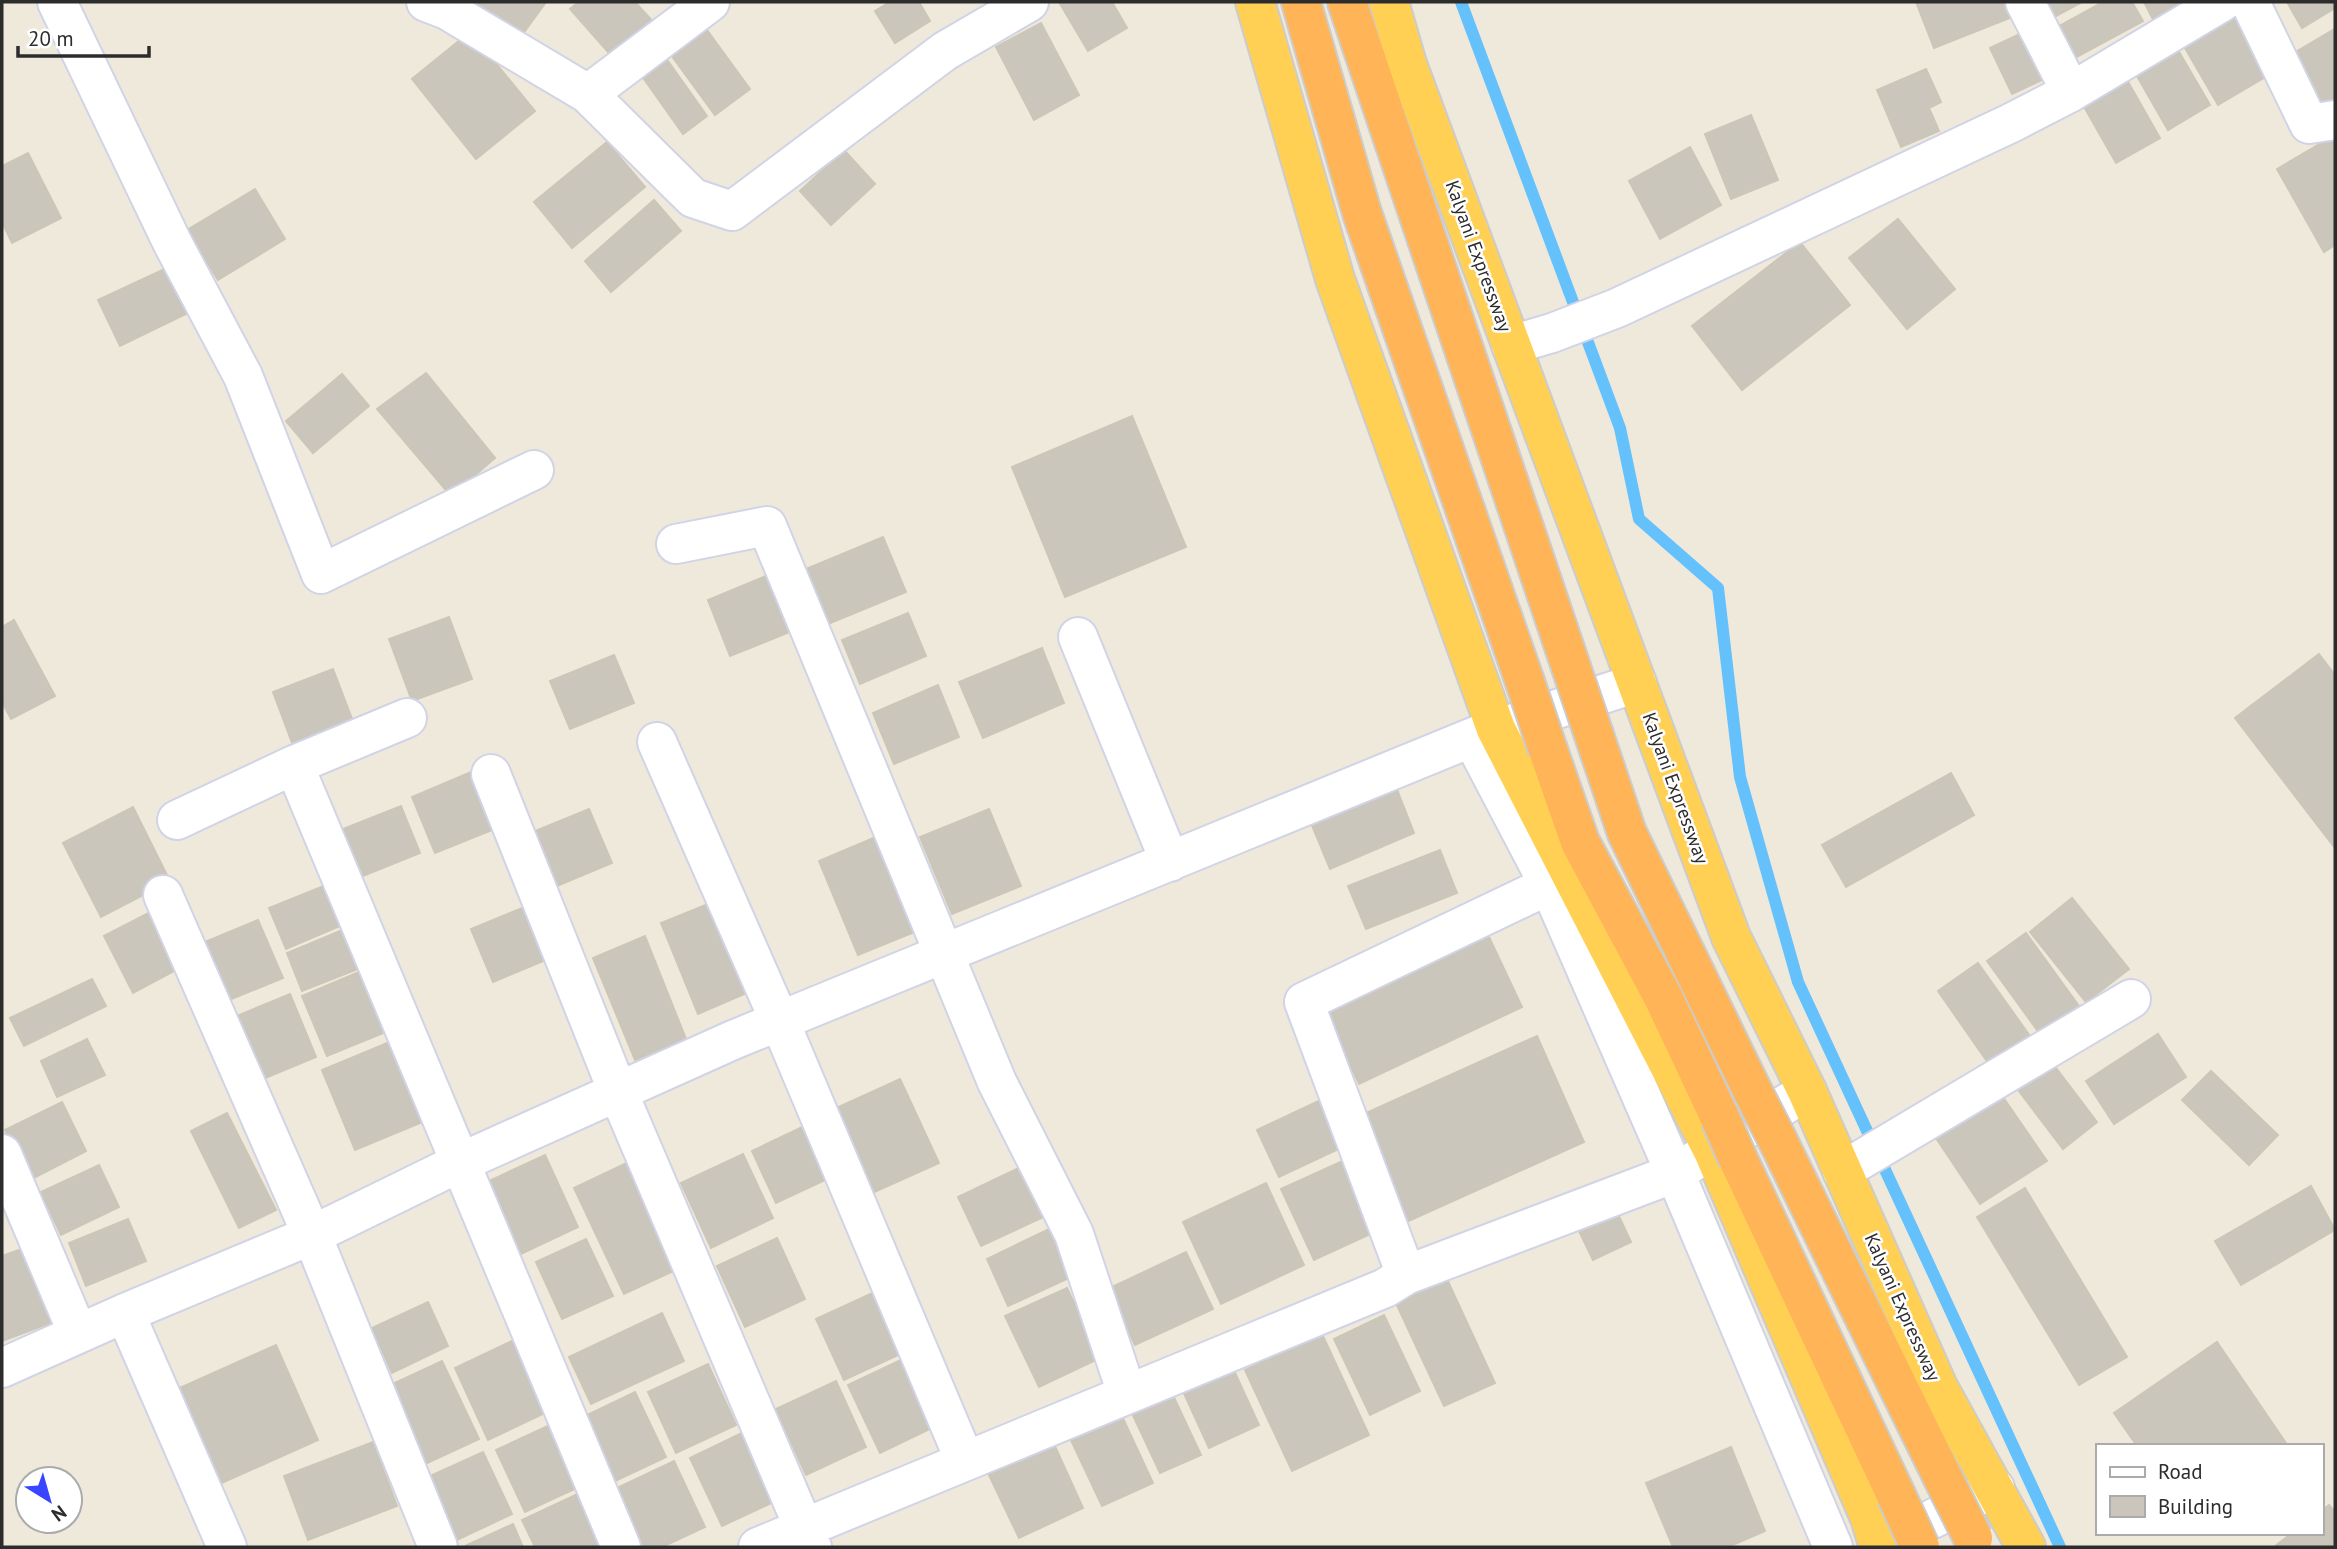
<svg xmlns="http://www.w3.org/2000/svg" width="2337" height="1549" font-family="'PT Sans',sans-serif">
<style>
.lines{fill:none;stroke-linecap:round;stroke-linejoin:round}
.stream{stroke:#64c1fc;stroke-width:12}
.building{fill:#cac6bc;stroke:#cbc6b6;stroke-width:2}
.minor-casing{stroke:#d1d3e6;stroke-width:42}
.trunk-casing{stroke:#ccc;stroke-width:42}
.motorway-casing{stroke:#ccc;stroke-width:42}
.minor{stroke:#fff;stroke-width:38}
.trunk{stroke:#ffd054;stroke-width:38}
.motorway{stroke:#ffb557;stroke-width:38}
.motorway-bridge-casing{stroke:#ccc;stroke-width:42;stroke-linecap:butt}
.motorway-bridge{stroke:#ffb557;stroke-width:38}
.labels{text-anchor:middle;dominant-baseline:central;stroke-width:5;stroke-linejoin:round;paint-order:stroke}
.street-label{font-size:19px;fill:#2c2c2c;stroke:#fff}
</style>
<rect width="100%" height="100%" fill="#efe9dc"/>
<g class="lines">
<path class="stream" d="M1461 2 1620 428 1639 519 1718 588 1740 777 1798 982 2060 1547"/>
</g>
<path class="building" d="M468 2H546L519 39Z
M579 2H635L656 25 616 61 570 9Z
M890 2H919L930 21 895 43 875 11Z
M1059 2H1112L1127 28 1088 51Z
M1916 2H2016L2020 14 1934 48Z
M2035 2H2082L2045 22Z
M2103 2H2132L2143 21 2062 65 2045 34Z
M2144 2H2206L2157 27Z
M2287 2H2335V8L2302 28Z
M2238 8 2274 72 2218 105 2181 41Z
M1041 23 1079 95 1034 120 996 47Z
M707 30 750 89 715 115 671 55Z
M2028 30 2050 76 2012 94 1990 48Z
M2333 30 2335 34V101L2318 111 2287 57Z
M470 32 535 111 476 159 412 79Z
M2175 45 2210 105 2168 130 2133 69Z
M663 54 707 116 683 134 639 72Z
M1926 69 1941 102 1929 108 1939 131 1901 147 1877 90Z
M2123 73 2160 138 2116 163 2079 98Z
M1751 115 1778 180 1731 199 1705 134Z
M2335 135V245L2324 252 2277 169Z
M607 142 645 187 572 248 534 202Z
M1690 147 1721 205 1660 239 1629 181Z
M844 150 875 184 831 225 800 191Z
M28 153 61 218 12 243 2 222V166Z
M255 189 285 239 218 280 187 230Z
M654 200 681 231 611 292 585 261Z
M1898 219 1955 289 1907 329 1849 258Z
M1800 242 1850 305 1742 390 1692 326Z
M173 265 194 310 120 346 98 300Z
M426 373 495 458 451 496 377 409Z
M342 374 369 406 313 453 286 421Z
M1132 416 1186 547 1065 597 1012 467Z
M883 537 906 592 828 624 806 569Z
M773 573 797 629 730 656 708 600Z
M908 613 926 656 860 684 842 640Z
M449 617 472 679 412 701 389 639Z
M14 620 55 696 11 719 2 702V627Z
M1042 648 1064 703 983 738 959 682Z
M2319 654 2335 675V848L2235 718Z
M614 655 634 703 570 729 550 681Z
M333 669 354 724 294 748 273 692Z
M938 685 959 737 894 764 873 713Z
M478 769 502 826 435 853 412 797Z
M1951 773 1974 815 1846 887 1822 845Z
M1396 787 1414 833 1330 869 1311 823Z
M401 806 420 853 363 876 343 829Z
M133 807 170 881 101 917 63 843Z
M589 809 612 863 545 891 523 836Z
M989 809 1021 886 952 914 920 837Z
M878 836 917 931 858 955 819 861Z
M1440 850 1457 893 1366 929 1348 886Z
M331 883 347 923 286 949 269 908Z
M2072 898 2129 969 2086 1002 2030 932Z
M713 902 749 992 698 1014 661 923Z
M532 904 553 957 493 982 471 929Z
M160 907 189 963 133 993 104 936Z
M258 920 283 978 229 1000 205 942Z
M1481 920 1522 1007 1359 1084 1318 996Z
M352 926 368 965 302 991 287 953Z
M2026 933 2079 1006 2040 1034 1987 961Z
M645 936 686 1039 635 1060 593 958Z
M1978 963 2032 1039 1991 1067 1938 991Z
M373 966 398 1027 327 1056 302 996Z
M92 979 106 1006 24 1046 10 1018Z
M290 994 316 1057 251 1084 225 1021Z
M2158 1034 2186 1077 2114 1124 2086 1081Z
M1537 1036 1584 1142 1402 1224 1355 1118Z
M87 1039 105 1075 57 1097 41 1061Z
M392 1041 425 1121 355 1150 322 1070Z
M2044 1052 2097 1122 2063 1149 2009 1078Z
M2211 1071 2278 1135 2249 1165 2182 1100Z
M900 1079 939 1163 870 1194 832 1110Z
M1996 1087 2047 1161 1980 1204 1930 1129Z
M1327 1097 1349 1144 1279 1177 1257 1130Z
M62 1102 86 1151 30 1180 5 1130Z
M227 1113 276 1210 239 1228 191 1131Z
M817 1120 842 1172 776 1203 752 1151Z
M743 1154 773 1218 711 1248 681 1183Z
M545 1155 578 1227 521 1254 487 1182Z
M1349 1158 1381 1229 1314 1260 1281 1189Z
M635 1159 684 1266 624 1294 574 1188Z
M1029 1163 1052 1213 981 1246 958 1197Z
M99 1165 119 1207 61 1235 41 1192Z
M1266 1183 1304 1265 1221 1304 1183 1222Z
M2311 1186 2335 1230 2241 1285 2215 1241Z
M2025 1188 2127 1357 2079 1385 1977 1217Z
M1616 1210 1631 1242 1593 1260 1577 1227Z
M128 1219 146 1261 86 1286 69 1243Z
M1049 1229 1071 1277 1008 1306 987 1259Z
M777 1238 805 1299 745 1327 717 1266Z
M586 1239 613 1296 562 1319 536 1262Z
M27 1247 53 1322 2 1341V1256Z
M1186 1252 1213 1309 1135 1345 1108 1289Z
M1445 1275 1495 1383 1444 1406 1394 1299Z
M1067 1288 1100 1358 1039 1387 1005 1316Z
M881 1289 909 1350 844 1380 816 1319Z
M428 1302 448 1346 392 1373 372 1328Z
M662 1313 684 1361 591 1404 569 1357Z
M1384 1315 1420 1391 1370 1415 1334 1339Z
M1322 1334 1369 1435 1292 1471 1245 1370Z
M514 1340 547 1412 488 1440 455 1368Z
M2217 1342 2288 1446H2137L2114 1413Z
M276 1345 318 1440 215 1486 173 1391Z
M907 1357 938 1425 880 1453 848 1385Z
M442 1361 479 1439 421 1466 384 1388Z
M708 1364 736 1425 676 1453 648 1392Z
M1231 1364 1259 1425 1209 1448 1181 1387Z
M836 1381 866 1447 806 1475 776 1409Z
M1170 1389 1201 1455 1160 1473 1130 1409Z
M635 1392 666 1457 609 1484 579 1419Z
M1120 1412 1153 1483 1102 1506 1069 1436Z
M552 1424 581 1486 525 1512 496 1450Z
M750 1429 782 1498 722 1526 690 1458Z
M373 1442 397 1506 308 1540 284 1476Z
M1053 1442 1083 1508 1019 1538 988 1473Z
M1731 1447 1765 1531 1728 1547H1673L1646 1483Z
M483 1452 512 1514 457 1540 428 1477Z
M674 1461 705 1527 662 1547H644L617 1488Z
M584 1491 611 1547H535L522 1520Z
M2329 1505 2335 1512V1547H2274L2292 1533H2321V1511Z
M513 1524 523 1547H463Z"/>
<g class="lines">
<g class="minor-casing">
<path id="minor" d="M57 2 172 242 243 376 321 574 534 470
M426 2 447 10 588 94 693 198 732 211 945 51 1029 2
M2025 2 2071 92
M2250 2 2309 124 2335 120
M588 94 710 2
M1511 345 1552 333 1617 308 2011 123 2071 92 2222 2
M676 544 767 526 997 1082 1074 1234 1127 1394
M1078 637 1170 862
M1472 738 1549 885 1675 1173 1833 1547
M657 742 780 1022 965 1461
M294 765 621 1547
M491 774 618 1092 812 1547
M177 820 294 765 407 718
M163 895 312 1235 438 1547
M2 1154 78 1334
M1842 1171 2131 999
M1406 1275 1304 1002 1549 885
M125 1313 227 1547
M2 1368 125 1313 312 1235 459 1163 733 1040 1483 733 1637 683
M1882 1540 1908 1531 1995 1488
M758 1547 1385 1288 1406 1275 1675 1173 1807 1091"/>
</g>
<g class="trunk-casing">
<path id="trunk" d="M1255 2 1335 279 1496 729 1713 1151 1870 1518 1879 1547
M1389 2 1407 64 1731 937 1807 1091 1938 1387 2026 1547"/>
</g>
<g class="motorway-casing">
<path id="motorway" d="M1301 2 1362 213 1525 682
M1347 2 1571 667
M1594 735 1627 833 1753 1092
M1548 750 1580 842 1663 997 1720 1118
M1777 1139 1941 1474
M1738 1159 1896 1495"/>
</g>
<use href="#minor" class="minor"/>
<use href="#trunk" class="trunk"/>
<use href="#motorway" class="motorway"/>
<g class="motorway-bridge-casing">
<path id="motorway-bridge" d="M1571 667 1594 735
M1525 682 1548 750
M1753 1092 1777 1139
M1720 1118 1738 1159
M1941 1474 1973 1538
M1896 1495 1920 1547"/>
</g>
<use href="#motorway-bridge" class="motorway-bridge"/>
</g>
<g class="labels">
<g class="street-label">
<text transform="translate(1479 256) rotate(70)">Kalyani Expressway</text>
<text transform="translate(1676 788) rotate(70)">Kalyani Expressway</text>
<text transform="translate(1903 1307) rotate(66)">Kalyani Expressway</text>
</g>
</g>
<rect width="2337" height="1549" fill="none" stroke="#2c2c2c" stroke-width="7"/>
<rect x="2096" y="1444" width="228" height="91" fill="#ffffff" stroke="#ababab" stroke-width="2"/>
<rect x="2110" y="1467" width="35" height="10" fill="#ffffff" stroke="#ababab" stroke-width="2"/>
<text x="2158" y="1479" font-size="21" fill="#2c2c2c">Road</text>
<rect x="2110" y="1496" width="35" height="21" fill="#cac6bc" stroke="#ababab" stroke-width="2"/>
<text x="2158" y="1514" font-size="21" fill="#2c2c2c">Building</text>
<g transform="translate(49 1500) rotate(143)"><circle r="33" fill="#ffffff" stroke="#ababab" stroke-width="2"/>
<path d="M0-5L12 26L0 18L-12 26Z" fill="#3946ff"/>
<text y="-10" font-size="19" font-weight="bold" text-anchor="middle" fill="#2c2c2c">N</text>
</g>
<path d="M18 46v10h131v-10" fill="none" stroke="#2c2c2c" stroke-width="3.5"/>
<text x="28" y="46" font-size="21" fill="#2c2c2c" stroke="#ffffff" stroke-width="5" paint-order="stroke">20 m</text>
</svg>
